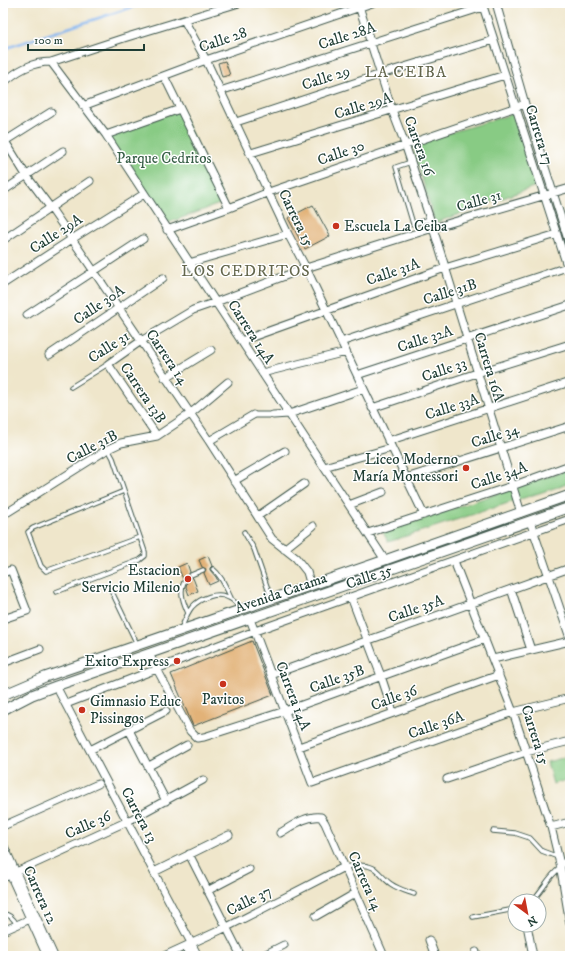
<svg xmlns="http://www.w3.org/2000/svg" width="573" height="959" font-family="'IM FELL DW Pica',serif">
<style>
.green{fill:#88cb84;stroke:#54845c}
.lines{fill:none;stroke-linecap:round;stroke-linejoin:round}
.stream{stroke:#84b6f0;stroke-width:2.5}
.building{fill:#e2b278}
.service-casing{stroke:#3e564b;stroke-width:5.5}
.pedestrian-casing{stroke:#3e564b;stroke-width:7}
.minor-casing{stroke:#3e564b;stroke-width:9}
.secondary-casing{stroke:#3e564b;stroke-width:11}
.service{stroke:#fff;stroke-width:3.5}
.pedestrian{stroke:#fff;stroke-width:5}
.minor{stroke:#fff;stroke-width:7}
.secondary{stroke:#fff;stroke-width:9}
.poi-dot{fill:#c8321e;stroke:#fff;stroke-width:1.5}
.labels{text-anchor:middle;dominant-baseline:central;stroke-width:3;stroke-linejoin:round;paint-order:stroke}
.street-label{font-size:15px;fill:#1f3d34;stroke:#fff}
.park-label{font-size:15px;fill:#396048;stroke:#fff}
.poi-label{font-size:15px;fill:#1f3d34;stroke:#fff;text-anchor:end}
.neighbourhood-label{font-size:16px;letter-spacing:1px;fill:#63664c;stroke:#fff}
</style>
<rect width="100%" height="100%" fill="#fff"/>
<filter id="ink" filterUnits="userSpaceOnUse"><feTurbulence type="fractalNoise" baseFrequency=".025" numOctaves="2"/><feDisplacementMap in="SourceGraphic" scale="8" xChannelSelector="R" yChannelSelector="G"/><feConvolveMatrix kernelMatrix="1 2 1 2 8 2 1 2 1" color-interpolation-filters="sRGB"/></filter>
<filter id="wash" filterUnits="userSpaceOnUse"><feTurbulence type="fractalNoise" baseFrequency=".012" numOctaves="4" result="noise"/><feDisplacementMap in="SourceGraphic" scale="16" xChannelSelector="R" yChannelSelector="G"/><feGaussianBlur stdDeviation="0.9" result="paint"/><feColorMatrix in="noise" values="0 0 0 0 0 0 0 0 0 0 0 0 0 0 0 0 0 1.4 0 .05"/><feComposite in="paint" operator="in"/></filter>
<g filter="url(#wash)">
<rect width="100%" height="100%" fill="#efe6cb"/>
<path class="green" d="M180 110 225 202 165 224 106 136Z
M516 113 534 173 536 186 435 223 412 144Z
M570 469V483L388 542 383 532Z
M570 756V779L553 784 547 762Z"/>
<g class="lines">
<path class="stream" d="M3 49 145 3"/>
</g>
<g id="blocks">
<path class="building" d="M225 61 230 75 222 77 218 63Z
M313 205 330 236 305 249 288 218Z
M208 556 212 566 210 568V570L216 577 218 581 209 585 204 573 206 569 202 567 199 560Z
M187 563 190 572 188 576 189 578H193L198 591 189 595 186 587 187 581 185 579H183L178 567Z
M252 641 273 695 193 726 171 674Z"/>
</g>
</g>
<g filter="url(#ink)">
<use href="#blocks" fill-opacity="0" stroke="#3e564b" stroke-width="1"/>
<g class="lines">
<g class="service-casing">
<path id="service" d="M411 162 396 167 413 224 430 219
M71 387 108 364
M124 491 33 528 28 532 41 566 46 571 140 537
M244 532 254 549 271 598
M213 569C222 576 226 588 231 598
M191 575 203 570
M184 582C179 592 184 604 188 613
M111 590 137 644
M56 592 140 560 145 556V552L113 458 108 449
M181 629C184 622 187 613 192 607 200 598 218 591 229 598 234 600 237 605 241 608
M493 831 515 833 530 838 542 851 558 857
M344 867C353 866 367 863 375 869 381 874 385 880 391 884 398 889 406 891 414 894
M532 901C543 890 548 877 560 868
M3 914C10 914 14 919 17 925
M473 917 515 909"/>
</g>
<g class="pedestrian-casing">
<path id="pedestrian" d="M253 415H273"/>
</g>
<g class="minor-casing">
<path id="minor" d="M358 3 392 110 405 144 433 228 521 513
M482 3 570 275
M496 3 525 104 570 246
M184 20 206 60 288 234 306 268 424 515
M51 62 106 135 385 560
M164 76 229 208
M3 83C17 71 31 62 51 62L124 38 239 3
M220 91 483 7
M83 106 206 60 372 3
M236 122 381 74 494 40
M106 135 180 109
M3 138 26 175 50 207 72 239 209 441 272 539 296 558 307 572 311 586
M5 141 51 112
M251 153 505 75
M3 191 63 151
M167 230 229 208 269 192 525 104
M3 240 90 181
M189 263 288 234
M3 284 72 239 144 194
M27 315 143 239
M241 341 445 268 557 234
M341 342 567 267
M49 355 163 278
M262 373 346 352
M357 375 570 305
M165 378 211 350
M372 408 477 373 570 344
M273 415 289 414 363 389
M157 436 108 364 141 341 193 310 216 302 306 268 433 228 570 188
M209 441 253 415
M388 441 570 382
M324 467 391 448
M406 478 570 426
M234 481 285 451
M349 505 383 492
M8 512 108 449 121 443 157 436 190 414 228 382
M258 516 304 484
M530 521 570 638
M368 533 512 486 570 465
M284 549 313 526
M454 561 513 712 551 827 560 864 570 924
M3 573 11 570 27 611 3 619
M511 589 531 650
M351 597 381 676 393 712
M250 619 312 783 513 712 570 698
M149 654 190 731 197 738 204 737 285 711 485 639
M493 659 570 641
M3 663 40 649
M271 675 570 568
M56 686 198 956
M66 704 255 631 570 519
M129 730 166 801
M299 747 499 675
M90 750 166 711
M149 766 187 745
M447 779 526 752 570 741
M3 826 98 784
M551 827 570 822
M280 833C292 826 306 815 321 817L325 823 384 956
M3 844 54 956
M189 854 241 956
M3 859 47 956
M560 864 570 862
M154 872 229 835
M3 878 128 821 203 780
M207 891 249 869
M316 916 356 893
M527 925 533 956
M3 931 30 919
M429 940 435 956
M186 946 191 956
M476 952 478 956
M164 956 227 927 344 867
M262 956 284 945"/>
</g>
<g class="secondary-casing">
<path id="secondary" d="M3 695 45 677 385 560 570 495
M3 710 32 695 56 686 570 507"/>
</g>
<use href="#service" class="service"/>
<use href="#pedestrian" class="pedestrian"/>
<use href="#minor" class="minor"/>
<use href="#secondary" class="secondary"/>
</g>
</g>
<g class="poi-dot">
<circle cx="336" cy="226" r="4"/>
<circle cx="466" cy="468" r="4"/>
<circle cx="188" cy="579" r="4"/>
<circle cx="177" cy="661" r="4"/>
<circle cx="223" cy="684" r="4"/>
<circle cx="82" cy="710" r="4"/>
</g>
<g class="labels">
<g class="street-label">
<text transform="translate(347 36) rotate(-18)">Calle 28A</text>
<text transform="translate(223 40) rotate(-19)">Calle 28</text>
<text transform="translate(326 78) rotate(-18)">Calle 29</text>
<text transform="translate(363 106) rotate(-17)">Calle 29A</text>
<text transform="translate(539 135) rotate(73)">Carrera 17</text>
<text transform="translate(419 146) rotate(70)">Carrera 16</text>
<text transform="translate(341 153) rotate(-19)">Calle 30</text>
<text transform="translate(479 201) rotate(-16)">Calle 31</text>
<text transform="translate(296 218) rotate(64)">Carrera 15</text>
<text transform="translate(56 234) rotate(-33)">Calle 29A</text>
<text transform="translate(393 272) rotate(-19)">Calle 31A</text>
<text transform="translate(450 292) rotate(-18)">Calle 31B</text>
<text transform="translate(99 305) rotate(-34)">Calle 30A</text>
<text transform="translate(251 332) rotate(57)">Carrera 14A</text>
<text transform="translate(425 339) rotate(-18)">Calle 32A</text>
<text transform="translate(109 347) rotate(-33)">Calle 31</text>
<text transform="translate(167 357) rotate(56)">Carrera 14</text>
<text transform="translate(489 367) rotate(73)">Carrera 16A</text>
<text transform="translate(444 370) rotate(-19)">Calle 33</text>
<text transform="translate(143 393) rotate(56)">Carrera 13B</text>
<text transform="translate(452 407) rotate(-18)">Calle 33A</text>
<text transform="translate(495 436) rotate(-18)">Calle 34</text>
<text transform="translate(92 447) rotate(-28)">Calle 31B</text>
<text transform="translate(499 476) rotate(-19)">Calle 34A</text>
<text transform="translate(369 577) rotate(-19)">Calle 35</text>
<text transform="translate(281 593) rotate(-19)">Avenida Catama</text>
<text transform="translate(416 609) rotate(-19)">Calle 35A</text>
<text transform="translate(337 679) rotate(-20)">Calle 35B</text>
<text transform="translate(293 696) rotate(69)">Carrera 14A</text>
<text transform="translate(394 698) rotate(-20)">Calle 36</text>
<text transform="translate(436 725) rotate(-19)">Calle 36A</text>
<text transform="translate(535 735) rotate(72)">Carrera 15</text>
<text transform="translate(139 815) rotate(62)">Carrera 13</text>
<text transform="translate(88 825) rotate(-24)">Calle 36</text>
<text transform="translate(365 881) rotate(66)">Carrera 14</text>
<text transform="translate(40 895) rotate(66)">Carrera 12</text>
<text transform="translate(249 901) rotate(-27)">Calle 37</text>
</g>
<g class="park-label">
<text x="164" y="158">Parque Cedritos</text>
</g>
<g class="poi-label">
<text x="344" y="226" text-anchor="start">Escuela La Ceiba</text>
<text x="458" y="459">Liceo Moderno<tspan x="458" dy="17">María Montessori</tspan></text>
<text x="180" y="570">Estacion<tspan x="180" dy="17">Servicio Milenio</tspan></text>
<text x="169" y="661">Exito Express</text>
<text x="223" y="699" text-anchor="middle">Pavitos</text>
<text x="90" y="701" text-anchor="start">Gimnasio Educ<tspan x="90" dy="17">Pissingos</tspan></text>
</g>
<g class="neighbourhood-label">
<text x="406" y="72">LA CEIBA</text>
<text x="246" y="271">LOS CEDRITOS</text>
</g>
</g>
<rect width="573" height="959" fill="none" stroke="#fff" stroke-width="16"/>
<g transform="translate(527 913) rotate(148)"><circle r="19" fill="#ffffff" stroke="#a5b1ae"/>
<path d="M0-3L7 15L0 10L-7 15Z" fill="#c8321e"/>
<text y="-6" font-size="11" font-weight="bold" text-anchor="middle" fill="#1f3d34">N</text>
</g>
<path d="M28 44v6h116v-6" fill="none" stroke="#1f3d34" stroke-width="2"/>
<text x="34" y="44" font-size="12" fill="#1f3d34" stroke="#ffffff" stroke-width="3" paint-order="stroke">100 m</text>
</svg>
